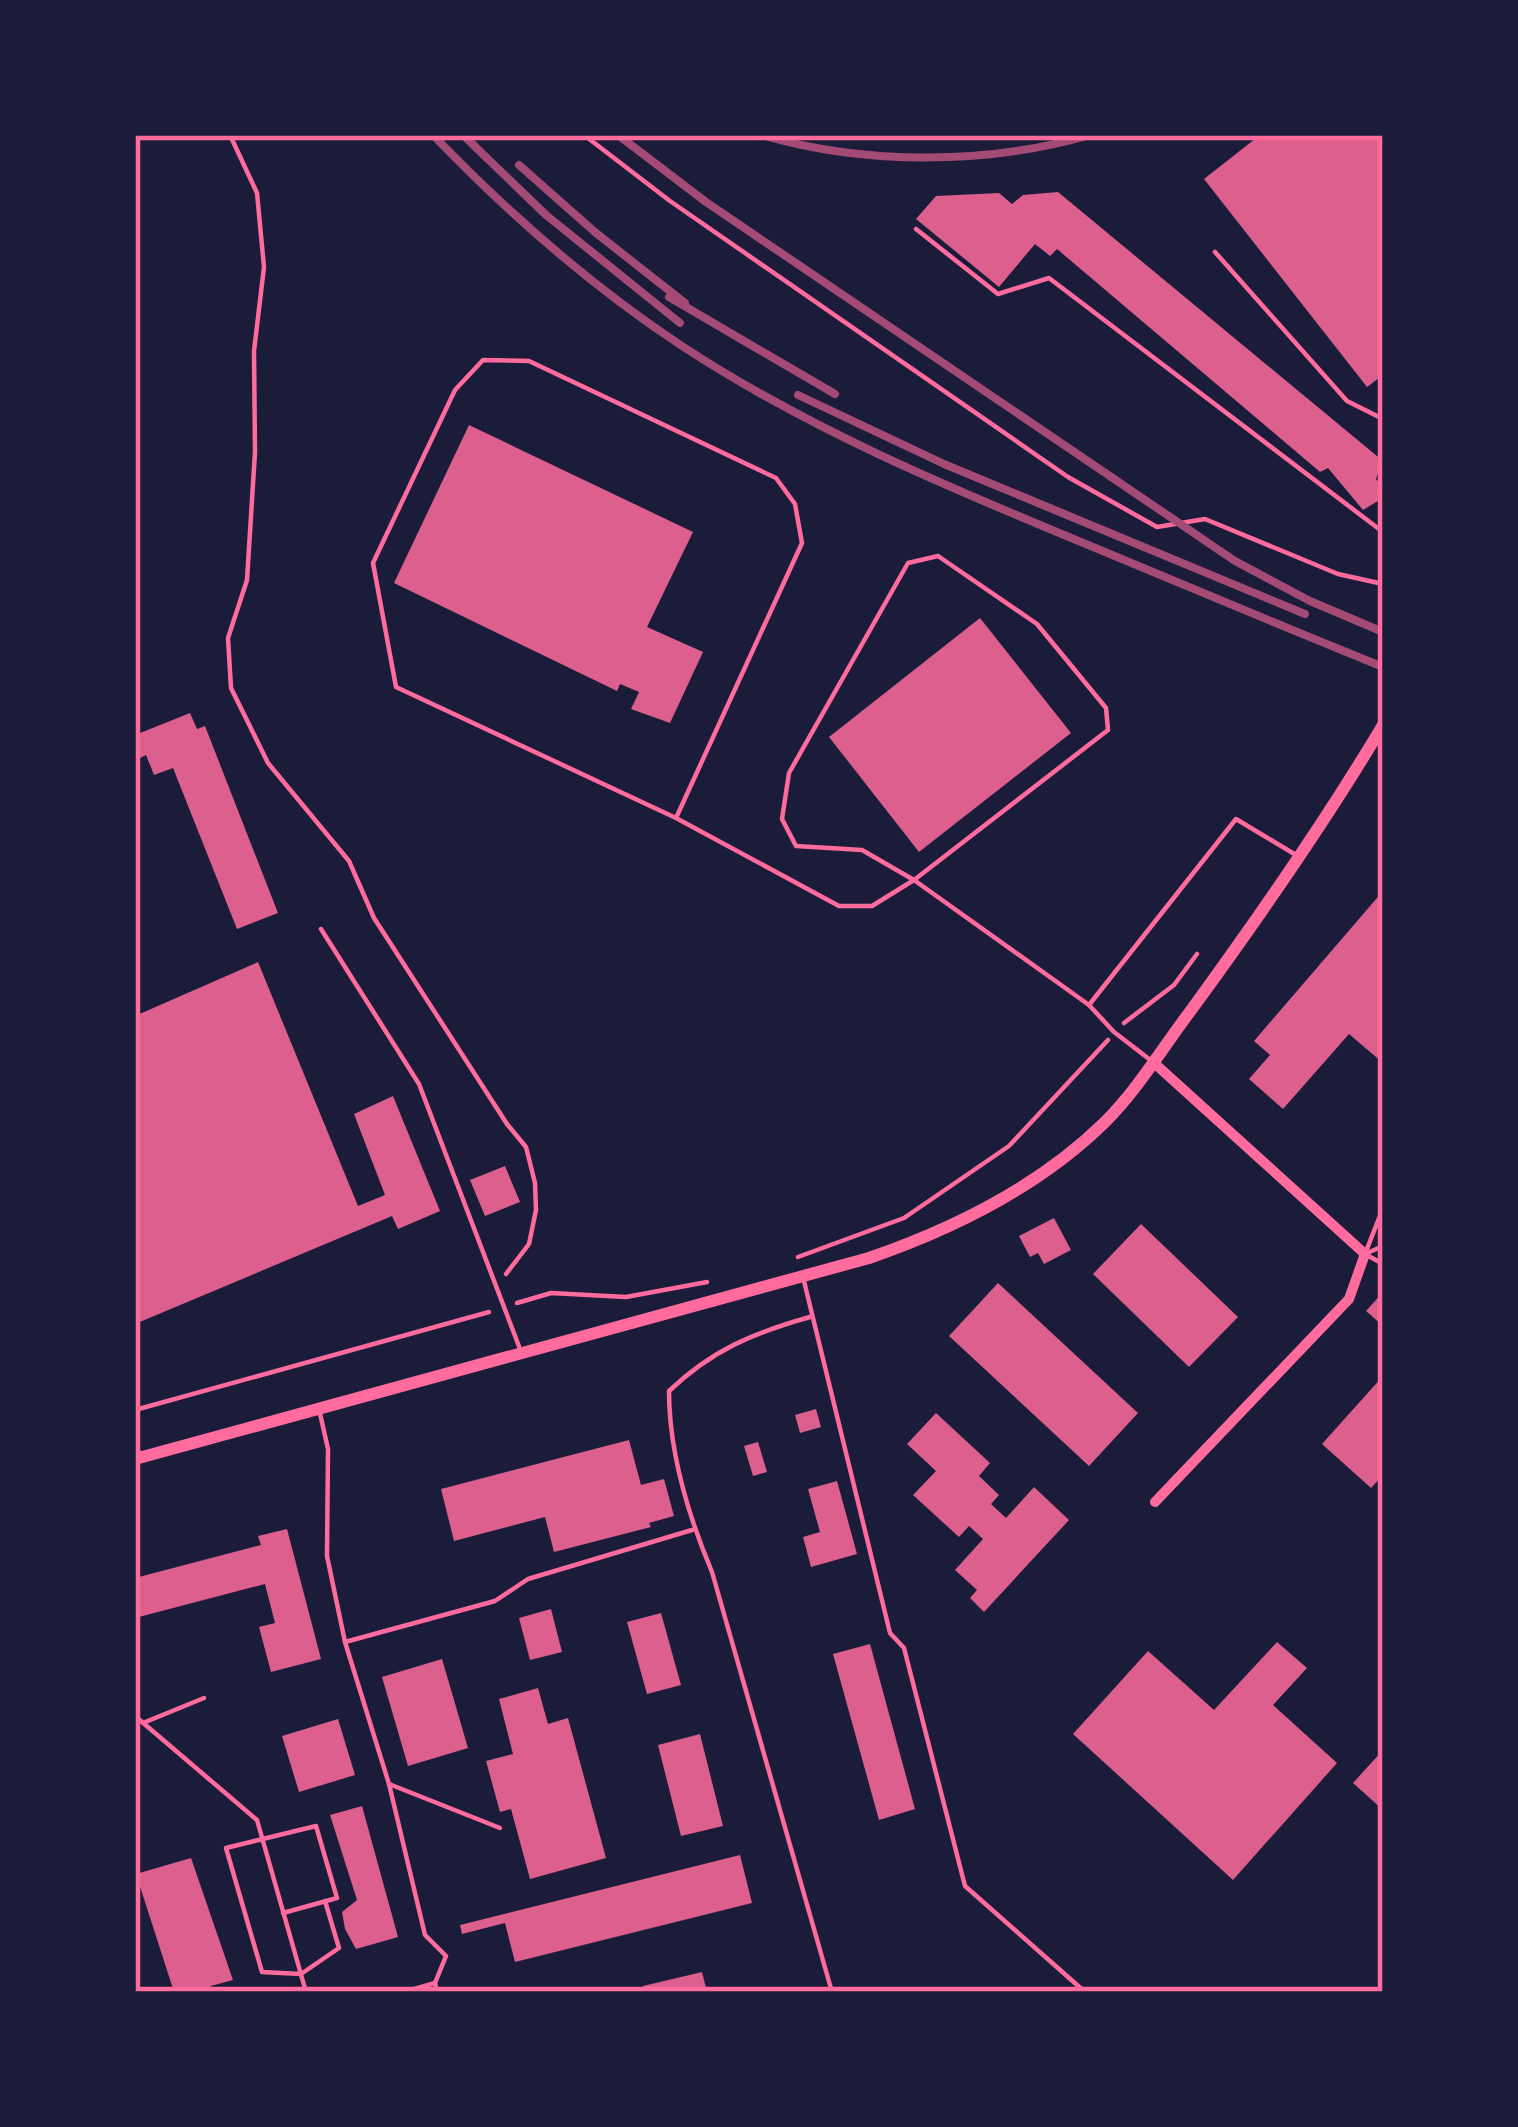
<svg xmlns="http://www.w3.org/2000/svg" width="1518" height="2127" font-family="'Fira Sans Condensed',sans-serif">
<style>
.building{fill:#dd5f8e}
.lines{fill:none;stroke-linecap:round;stroke-linejoin:round}
.path{stroke:#ff6b9d;stroke-width:4.5}
.service{stroke:#ff6b9d;stroke-width:4.5}
.minor{stroke:#ff6b9d;stroke-width:10}
.tertiary{stroke:#ff6b9d;stroke-width:12}
.rail{stroke:#a44b75;stroke-width:8}
.neatline{fill:none;stroke:#ff6b9d;stroke-width:4.5}
</style>
<rect width="100%" height="100%" fill="#1b1b3a"/>
<g class="building">
<polygon points="1260,135 1383,135 1383,375 1367,387 1204,179"/>
<polygon points="1058,192 1383,461 1376,479 1383,488 1383,498 1363,510 1328,468 1320,472 1057,249 1050,256 1035,244 999,287 916,219 936,196 999,193 1012,204 1023,195"/>
<polygon points="469,425 693,532 647,627 703,652 670,723 631,709 639,692 620,684 617,691 394,583"/>
<polygon points="980,618 1071,733 919,852 829,737"/>
<polygon points="190,713 197,729 205,726 278,913 237,929 173,768 154,775 146,755 140,758 135,746 135,735"/>
<polygon points="1383,891 1383,1063 1349,1034 1283,1109 1249,1079 1270,1055 1254,1041"/>
<polygon points="258,962 358,1206 385,1195 354,1114 393,1096 440,1211 398,1229 392,1216 135,1324 135,1016"/>
<polygon points="505,1166 520,1202 485,1216 470,1180"/>
<polygon points="1054,1218 1071,1250 1044,1264 1038,1253 1030,1257 1019,1236"/>
<polygon points="1141,1224 1238,1317 1189,1367 1093,1274"/>
<polygon points="998,1283 1138,1413 1089,1466 949,1336"/>
<polygon points="1383,1292 1383,1326 1366,1311"/>
<polygon points="1383,1376 1383,1475 1371,1488 1322,1444"/>
<polygon points="816,1409 821,1427 800,1433 795,1415"/>
<polygon points="936,1413 990,1463 979,1476 999,1495 991,1504 1006,1518 1034,1487 1069,1520 984,1612 970,1598 977,1590 955,1570 983,1539 969,1526 959,1537 913,1495 936,1471 907,1444"/>
<polygon points="629,1440 641,1485 664,1479 674,1516 649,1523 651,1527 554,1552 545,1517 454,1541 441,1489"/>
<polygon points="758,1442 767,1472 753,1476 744,1446"/>
<polygon points="837,1481 857,1554 811,1567 803,1537 820,1532 808,1489"/>
<polygon points="287,1529 321,1659 271,1672 259,1627 275,1623 265,1584 135,1618 135,1578 261,1545 258,1536"/>
<polygon points="551,1609 562,1652 530,1660 519,1618"/>
<polygon points="661,1613 681,1685 647,1694 627,1622"/>
<polygon points="1277,1642 1307,1668 1273,1705 1337,1763 1233,1880 1073,1734 1148,1651 1214,1710"/>
<polygon points="870,1644 915,1809 879,1820 833,1654"/>
<polygon points="442,1659 468,1748 408,1766 382,1677"/>
<polygon points="538,1688 548,1724 568,1718 606,1858 530,1879 511,1809 500,1812 486,1761 513,1754 499,1699"/>
<polygon points="338,1719 355,1775 299,1792 282,1736"/>
<polygon points="700,1734 723,1826 681,1836 658,1745"/>
<polygon points="1383,1750 1383,1810 1353,1783"/>
<polygon points="362,1806 398,1937 356,1949 345,1929 342,1912 357,1900 330,1815"/>
<polygon points="740,1855 752,1903 515,1962 505,1923 462,1934 460,1925"/>
<polygon points="191,1858 233,1980 211,1986 208,1992 174,1992 136,1874"/>
<polygon points="702,1972 707,1992 644,1992 643,1986"/>
</g>
<g class="lines">
<g class="path">
<polyline points="230,135 257,193 264,267 254,351 255,452 247,580 228,638 231,688 268,763 349,861 374,918 507,1124 526,1147 535,1183 536,1210 529,1244 506,1274"/>
<polyline points="1124,1023 1174,985 1197,954"/>
<polyline points="798,1257 904,1218 1009,1146 1108,1040"/>
<polyline points="517,1303 551,1293 626,1297 707,1282"/>
<polyline points="135,1410 489,1312"/>
</g>
<g class="service">
<polyline points="584,135 670,201 1068,477 1157,527 1205,519 1338,574 1383,584"/>
<polyline points="916,229 998,294 1049,278 1379,529 1383,527"/>
<polyline points="1215,252 1347,401 1383,419"/>
<polygon points="938,556 1037,624 1106,708 1108,730 914,880 862,850 796,846 782,819 789,773 908,563"/>
<polyline points="676,818 396,687 373,563 455,390 483,360 529,361 776,478 795,504 802,543 676,818 839,906 872,906 914,880 1089,1005 1114,1032 1153,1062"/>
<polyline points="321,929 419,1084 520,1349"/>
<polyline points="1089,1005 1236,819 1296,855"/>
<polyline points="1383,1208 1365,1254 1383,1246"/>
<polyline points="1365,1254 1383,1264"/>
<polyline points="803,1277 890,1633 904,1648 965,1886 1085,1992"/>
<path d="M810,1317C753,1333 712,1350 669,1391C669,1452 688,1515 712,1572L832,1992"/>
<polyline points="319,1409 328,1449 327,1556 345,1642 389,1784 425,1935 446,1956 435,1983"/>
<polyline points="135,1440 140,1457"/>
<polyline points="345,1642 495,1601 528,1579 692,1530"/>
<polyline points="135,1716 257,1820 306,1992"/>
<polyline points="143,1723 204,1698"/>
<polyline points="389,1784 500,1828"/>
<polyline points="283,1913 337,1898 316,1826 226,1848 262,1972 301,1974 339,1948 325,1901"/>
<polyline points="404,1992 435,1983 437,1992"/>
</g>
<polyline class="minor" points="1153,1062 1365,1254 1349,1299 1155,1502"/>
<path class="tertiary" d="M135,1459L869,1258C953,1229 1041,1185 1105,1122C1137,1090 1162,1049 1189,1013C1257,920 1324,824 1383,725"/>
<g class="rail">
<path d="M433,135C509,214 591,286 682,346C807,428 943,485 1081,542C1181,584 1282,626 1383,667"/>
<polyline points="463,135 546,215 680,323"/>
<polyline points="618,135 706,202 1235,561 1310,601 1383,632"/>
<path d="M762,135C865,165 987,165 1090,135"/>
<polyline points="519,165 596,233 685,303"/>
<polyline points="669,297 835,394"/>
<polyline points="798,395 944,464 1305,614"/>
</g>
</g>
<rect width="1518" height="2127" fill="none" stroke="#1b1b3a" stroke-width="276"/>
<rect x="138" y="138" width="1242" height="1851" class="neatline"/>
</svg>
